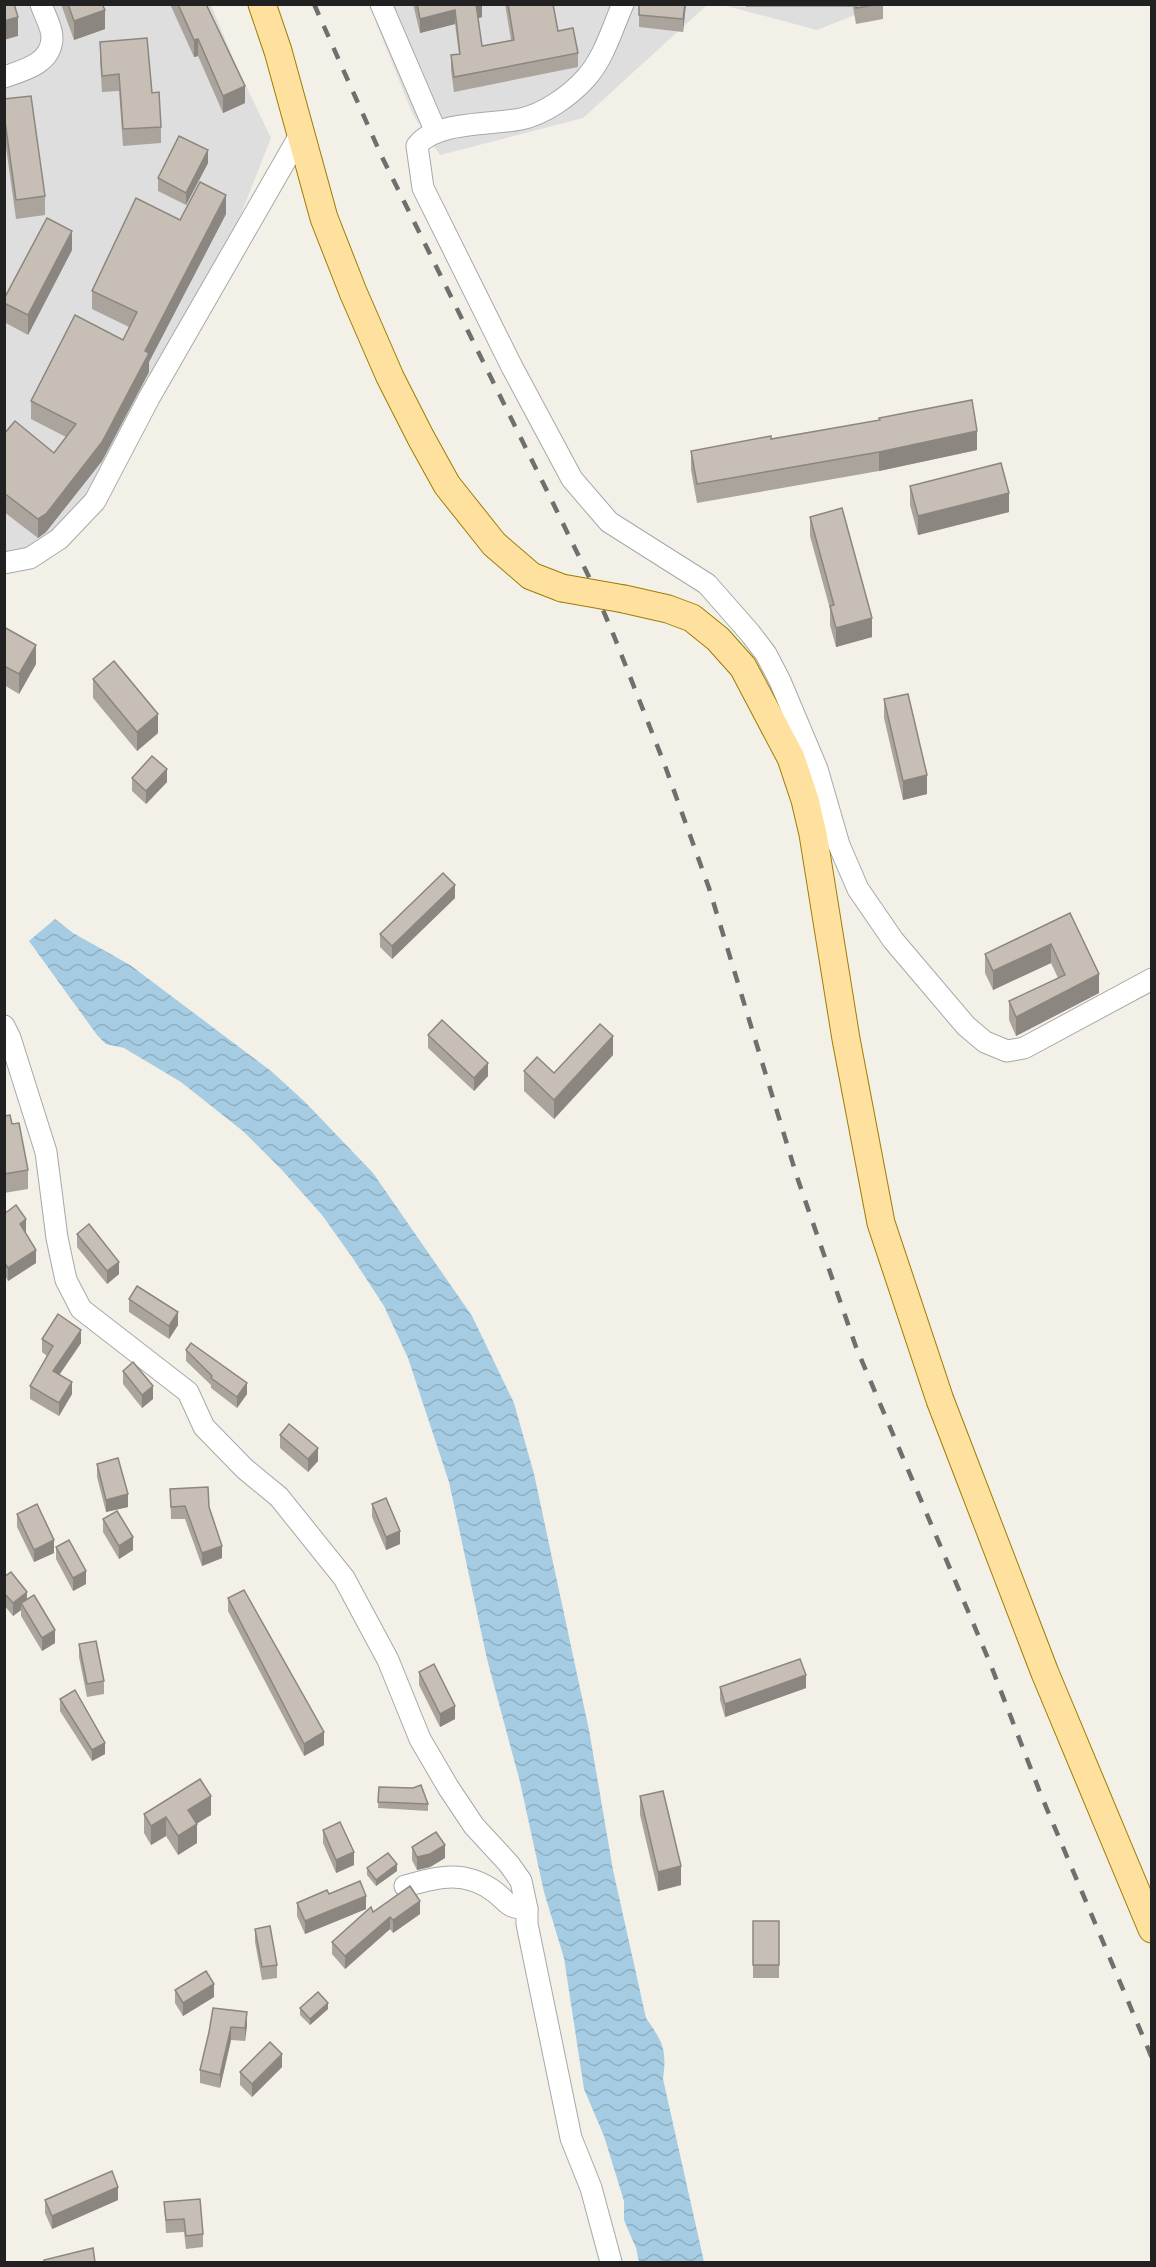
<svg xmlns="http://www.w3.org/2000/svg" width="1156" height="2267" font-family="'Exo 2',sans-serif">
<style>
.residential{fill:#dfdede}
.water{fill:url(#water-waves)}
.lines{fill:none;stroke-linecap:round;stroke-linejoin:round}
.minor-casing{stroke:#a8a8a8;stroke-width:23}
.major-casing{stroke:#9e7d00;stroke-width:29}
.minor{stroke:#fff;stroke-width:21}
.major{stroke:#ffe19f;stroke-width:27}
.rail{stroke:#6f6f6f;stroke-width:4.5;stroke-dasharray:12 12;stroke-linecap:butt}
.major-bridge-casing{stroke:#9e7d00;stroke-width:29;stroke-linecap:butt}
.major-bridge{stroke:#ffe19f;stroke-width:27}
.wall{fill:#aba49d}
.shaded-wall{fill:#8b867f}
.building{fill:#c7bfb6;stroke:#8b867f;stroke-width:1.5}
</style>
<defs>
<pattern id="water-waves" width="16" height="10" patternUnits="userSpaceOnUse" patternTransform="scale(1.5)"><rect width="16" height="10" fill="#a5cce2"/><path d="M0 5q4-4 8 0t8 0" fill="none" stroke="#8eafc2"/></pattern>
</defs>
<rect width="100%" height="100%" fill="#f2f0e7"/>
<g class="residential">
<polygon points="5,5 211,5 236,65 271,138 235,229 116,461 51,546 5,561"/>
<polygon points="369,5 707,5 583,118 440,155 413,115"/>
<polygon points="723,5 880,5 817,30"/>
</g>
<path class="water" d="M55,919L73,933L130,965L271,1071L305,1102L373,1173L472,1316L514,1403L534,1474L589,1730L613,1870L646,2018C663,2042 667,2050 663,2079L704,2262H639L636,2248L624,2220V2201L604,2136L584,2089L564,1958L544,1892L520,1782L487,1659L449,1482L408,1358L384,1306L352,1257L322,1215L282,1170L244,1132L181,1082L124,1048L106,1044L97,1035L29,941Z"/>
<g class="lines">
<defs>
<g id="minor">
<polyline points="381,4 436,132"/>
<path d="M623,4C612,29 604,58 586,78C570,96 544,114 521,119C493,125 434,121 417,146L423,188L512,367L572,479L609,522L707,584L750,633L766,654L780,681L817,769L839,845L858,889L893,940L966,1026L985,1042L1007,1051L1024,1048L1152,979"/>
<path d="M4,77C25,70 52,63 52,37C52,27 44,14 41,4"/>
<polyline points="4,563 30,558 59,539 95,501 149,398 300,135"/>
<path d="M4,1026L10,1038L46,1152L57,1238L66,1280L81,1309L188,1392L204,1427L245,1469L279,1497L344,1578L388,1660L420,1739L448,1787L474,1826L509,1864L521,1881L527,1909C506,1907 510,1904 495,1892C464,1869 438,1877 405,1886"/>
<polyline points="527,1909 527,1924 571,2138 591,2188 611,2262"/>
</g>
<g id="major">
<polyline points="262,4 278,51 324,218 353,292 390,377 421,438 447,485 494,544 531,576 562,588"/>
<polyline points="624,599 668,609 692,618 718,639 743,667 791,758 805,800 813,834 846,1039 881,1223 940,1400 1045,1673 1152,1929"/>
</g>
</defs>
<use href="#minor" class="minor-casing"/>
<use href="#major" class="major-casing"/>
<use href="#minor" class="minor"/>
<use href="#major" class="major"/>
<polyline class="rail" points="314,4 382,157 551,499 589,577 614,636 664,763 709,888 797,1177 856,1347 990,1663 1041,1795 1152,2058"/>
<defs>
<polyline id="major-bridge" points="562,588 624,599"/>
</defs>
<use href="#major-bridge" class="major-bridge-casing"/>
<use href="#major-bridge" class="major-bridge"/>
</g>
<g class="wall">
<polygon points="61,4 102,4 105,29 74,40"/>
<polygon points="170,4 206,4 245,103 223,113 198,56 194,57"/>
<polygon points="413,4 482,4 482,17 478,18 482,46 511,40 505,4 553,4 558,31 578,53 578,67 454,92 451,70 451,55 459,54 455,24 420,33"/>
<polygon points="639,4 686,4 683,32 639,27"/>
<polygon points="746,4 883,4 883,19 856,24 853,7 746,7"/>
<polygon points="100,42 161,127 161,143 123,146 119,91 102,92 100,59"/>
<polygon points="4,99 45,196 45,215 16,219 4,133"/>
<polygon points="208,163 186,205 158,191 158,178"/>
<polygon points="226,214 149,362 149,372 102,461 46,532 38,538 4,512 4,434 54,453 66,437 31,419 31,401 123,340 129,327 92,309 92,291 180,220"/>
<polygon points="72,250 28,335 4,322 4,299"/>
<polygon points="771,439 977,450 879,471 697,503 691,470 691,451"/>
<polygon points="910,486 1009,512 918,535 910,505"/>
<polygon points="810,517 872,637 836,647 830,625 830,609 810,536"/>
<polygon points="4,627 36,664 19,694 4,685"/>
<polygon points="93,679 158,733 137,751 93,698"/>
<polygon points="884,699 927,794 903,800 884,718"/>
<polygon points="132,778 167,782 146,804 132,791"/>
<polygon points="455,898 392,959 380,947 380,934"/>
<polygon points="1070,913 1099,993 1016,1036 1009,1020 1009,1001 1058,978 1051,963 993,990 985,973 985,954"/>
<polygon points="428,1035 488,1076 474,1091 428,1048"/>
<polygon points="613,1055 554,1119 524,1091 524,1071 554,1073"/>
<polygon points="4,1116 12,1124 28,1170 28,1189 4,1193"/>
<polygon points="4,1214 26,1232 25,1233 36,1263 8,1281 4,1274"/>
<polygon points="77,1234 119,1274 107,1284 77,1247"/>
<polygon points="129,1299 178,1325 169,1339 129,1312"/>
<polygon points="42,1339 81,1343 59,1375 72,1394 59,1416 30,1399 30,1386 47,1356 42,1352"/>
<polygon points="186,1350 247,1394 237,1408 211,1388 211,1385 186,1361"/>
<polygon points="123,1371 153,1399 142,1408 123,1384"/>
<polygon points="280,1435 318,1461 308,1472 280,1448"/>
<polygon points="97,1464 128,1507 106,1512 97,1477"/>
<polygon points="170,1489 209,1507 222,1558 202,1566 185,1519 171,1519"/>
<polygon points="372,1504 400,1544 386,1550 372,1517"/>
<polygon points="17,1514 54,1553 34,1562 17,1527"/>
<polygon points="103,1519 133,1550 119,1559 103,1532"/>
<polygon points="56,1547 86,1584 73,1591 56,1559"/>
<polygon points="4,1577 27,1599 55,1643 42,1651 21,1616 21,1610 13,1616 4,1605"/>
<polygon points="228,1598 324,1745 304,1756 228,1611"/>
<polygon points="79,1644 104,1681 104,1694 87,1697 79,1657"/>
<polygon points="419,1672 455,1719 440,1727 419,1685"/>
<polygon points="720,1687 806,1688 725,1717 720,1700"/>
<polygon points="60,1699 105,1754 92,1761 60,1711"/>
<polygon points="379,1787 428,1804 428,1811 378,1808"/>
<polygon points="640,1796 681,1885 658,1891 640,1815"/>
<polygon points="144,1814 211,1815 197,1823 197,1843 178,1855 166,1836 151,1845 144,1833"/>
<polygon points="323,1830 354,1865 336,1873 323,1843"/>
<polygon points="412,1847 445,1858 430,1867 417,1870 412,1860"/>
<polygon points="367,1868 397,1871 376,1886 367,1875"/>
<polygon points="329,1894 366,1909 305,1934 297,1916 297,1903"/>
<polygon points="373,1912 420,1914 393,1933 390,1929 345,1969 332,1954 332,1942"/>
<rect x="753" y="1921" width="26" height="57"/>
<polygon points="255,1929 277,1965 277,1978 262,1980 255,1942"/>
<polygon points="175,1990 214,1997 183,2016 175,2003"/>
<polygon points="213,2008 247,2025 245,2041 231,2040 220,2088 200,2083 200,2070 209,2032"/>
<polygon points="300,2008 328,2009 310,2025 300,2015"/>
<polygon points="282,2067 252,2097 240,2085 240,2072"/>
<polygon points="45,2200 118,2200 52,2229 45,2213"/>
<polygon points="164,2202 203,2234 203,2247 186,2249 184,2232 166,2233"/>
</g>
<g class="shaded-wall">
<polygon points="476,4 482,4 482,17 476,19"/>
<polygon points="685,4 686,4 683,32 683,19"/>
<polygon points="105,10 105,29 74,40 74,21"/>
<polygon points="455,10 455,24 420,33 420,19"/>
<polygon points="18,17 18,36 4,40 4,21"/>
<polygon points="198,39 198,56 194,57 194,40"/>
<polygon points="245,86 245,103 223,113 223,96"/>
<polygon points="208,150 208,163 186,205 186,193"/>
<polygon points="226,195 226,214 149,362 149,372 102,461 46,532 38,538 38,519 145,351"/>
<polygon points="72,231 72,250 28,335 28,315"/>
<polygon points="977,431 977,450 879,471 879,452"/>
<polygon points="1009,493 1009,512 918,535 918,516"/>
<polygon points="872,618 872,637 836,647 836,628"/>
<polygon points="36,645 36,664 19,694 19,674"/>
<polygon points="158,714 158,733 137,751 137,732"/>
<polygon points="167,769 167,782 146,804 146,791"/>
<polygon points="927,775 927,794 903,800 903,781"/>
<polygon points="455,885 455,898 392,959 392,946"/>
<polygon points="1051,944 1051,963 993,990 993,971"/>
<polygon points="1099,974 1099,993 1016,1036 1016,1017"/>
<polygon points="613,1036 613,1055 554,1119 554,1100"/>
<polygon points="488,1063 488,1076 474,1091 474,1078"/>
<polygon points="26,1219 26,1232 20,1237 20,1224"/>
<polygon points="36,1250 36,1263 8,1281 8,1268"/>
<polygon points="119,1262 119,1274 107,1284 107,1271"/>
<polygon points="178,1312 178,1325 169,1339 169,1326"/>
<polygon points="81,1330 81,1343 53,1384 53,1371"/>
<polygon points="72,1382 72,1394 59,1416 59,1403"/>
<polygon points="247,1383 247,1394 237,1408 237,1397"/>
<polygon points="153,1386 153,1399 142,1408 142,1395"/>
<polygon points="318,1448 318,1461 308,1472 308,1459"/>
<polygon points="128,1494 128,1507 106,1512 106,1500"/>
<polygon points="400,1531 400,1544 386,1550 386,1537"/>
<polygon points="133,1537 133,1550 119,1559 119,1546"/>
<polygon points="54,1540 54,1553 34,1562 34,1550"/>
<polygon points="222,1546 222,1558 202,1566 202,1553"/>
<polygon points="86,1571 86,1584 73,1591 73,1578"/>
<polygon points="27,1592 27,1605 21,1603 21,1610 13,1616 13,1603"/>
<polygon points="55,1630 55,1643 42,1651 42,1638"/>
<polygon points="806,1675 806,1688 725,1717 725,1704"/>
<polygon points="455,1706 455,1719 440,1727 440,1714"/>
<polygon points="324,1732 324,1745 304,1756 304,1744"/>
<polygon points="105,1743 105,1754 92,1761 92,1750"/>
<polygon points="211,1796 211,1815 188,1829 188,1810"/>
<polygon points="166,1817 166,1836 151,1845 151,1826"/>
<polygon points="197,1824 197,1843 178,1855 178,1836"/>
<polygon points="445,1845 445,1858 430,1867 417,1870 417,1857"/>
<polygon points="354,1852 354,1865 336,1873 336,1860"/>
<polygon points="397,1864 397,1871 376,1886 376,1880"/>
<polygon points="681,1866 681,1885 658,1891 658,1872"/>
<polygon points="366,1896 366,1909 305,1934 305,1921"/>
<polygon points="420,1901 420,1914 393,1933 393,1920"/>
<polygon points="390,1917 390,1929 345,1969 345,1956"/>
<polygon points="214,1984 214,1997 183,2016 183,2003"/>
<polygon points="328,2003 328,2009 310,2025 310,2019"/>
<polygon points="247,2012 247,2025 245,2041 245,2028"/>
<polygon points="231,2027 231,2040 220,2088 220,2075"/>
<polygon points="282,2054 282,2067 252,2097 252,2084"/>
<polygon points="118,2187 118,2200 52,2229 52,2216"/>
</g>
<g class="building">
<polygon points="4,4 14,4 18,17 4,21"/>
<polygon points="68,4 102,4 105,10 74,21"/>
<polygon points="178,4 206,4 245,86 223,96 198,39 194,40"/>
<polygon points="417,4 476,4 482,46 514,40 508,4 553,4 558,31 573,28 578,53 454,77 451,55 460,54 455,10 420,19"/>
<polygon points="639,4 685,4 683,19 639,15"/>
<polygon points="856,4 879,4 856,8"/>
<polygon points="147,38 152,93 159,92 161,127 123,129 119,74 102,76 100,42"/>
<polygon points="31,96 45,196 16,200 4,114 4,99"/>
<polygon points="179,136 208,150 186,193 158,178"/>
<polygon points="200,182 226,195 145,351 149,353 102,442 46,514 38,519 4,493 4,434 15,421 54,453 76,424 31,401 75,315 123,340 137,312 92,291 136,198 180,220"/>
<polygon points="47,218 72,231 28,315 4,303 4,299"/>
<polygon points="972,400 977,431 879,452 697,484 691,451 771,436 771,439 880,420 879,418"/>
<polygon points="1001,463 1009,493 918,516 910,486"/>
<polygon points="842,508 872,618 836,628 830,606 834,605 810,517"/>
<polygon points="4,627 36,645 19,674 4,666"/>
<polygon points="114,661 158,714 137,732 93,679"/>
<polygon points="908,694 927,775 903,781 884,699"/>
<polygon points="152,756 167,769 146,791 132,778"/>
<polygon points="443,873 455,885 392,946 380,934"/>
<polygon points="1070,913 1099,974 1016,1017 1009,1001 1065,975 1051,944 993,971 985,954"/>
<polygon points="442,1020 488,1063 474,1078 428,1035"/>
<polygon points="600,1024 613,1036 554,1100 524,1071 537,1057 554,1073"/>
<polygon points="10,1115 12,1124 19,1123 28,1170 4,1174 4,1116"/>
<polygon points="16,1205 26,1219 20,1224 36,1250 8,1268 4,1262 4,1214"/>
<polygon points="89,1224 119,1262 107,1271 77,1234"/>
<polygon points="137,1286 178,1312 169,1326 129,1299"/>
<polygon points="58,1314 81,1330 53,1371 72,1382 59,1403 30,1386 53,1346 42,1339"/>
<polygon points="191,1343 247,1383 237,1397 211,1378 212,1376 186,1350"/>
<polygon points="133,1362 153,1386 142,1395 123,1371"/>
<polygon points="289,1424 318,1448 308,1459 280,1435"/>
<polygon points="118,1458 128,1494 106,1500 97,1464"/>
<polygon points="208,1487 209,1507 222,1546 202,1553 185,1506 171,1507 170,1489"/>
<polygon points="386,1498 400,1531 386,1537 372,1504"/>
<polygon points="37,1504 54,1540 34,1550 17,1514"/>
<polygon points="117,1511 133,1537 119,1546 103,1519"/>
<polygon points="69,1540 86,1571 73,1578 56,1547"/>
<polygon points="11,1572 27,1592 13,1603 4,1593 4,1577"/>
<polygon points="244,1590 324,1732 304,1744 228,1598"/>
<polygon points="34,1595 55,1630 42,1638 21,1603"/>
<polygon points="96,1641 104,1681 87,1684 79,1644"/>
<polygon points="800,1659 806,1675 725,1704 720,1687"/>
<polygon points="434,1664 455,1706 440,1714 419,1672"/>
<polygon points="75,1690 105,1743 92,1750 60,1699"/>
<polygon points="200,1779 211,1796 188,1810 197,1824 178,1836 166,1817 151,1826 144,1814"/>
<polygon points="421,1785 428,1804 378,1802 379,1787 413,1788"/>
<polygon points="663,1791 681,1866 658,1872 640,1796"/>
<polygon points="340,1822 354,1852 336,1860 323,1830"/>
<polygon points="436,1832 445,1845 430,1854 417,1857 412,1847"/>
<polygon points="388,1853 397,1864 376,1880 367,1868"/>
<polygon points="360,1881 366,1896 305,1921 297,1903 327,1890 329,1894"/>
<polygon points="410,1886 420,1901 393,1920 390,1917 345,1956 332,1942 371,1907 373,1912"/>
<rect x="753" y="1921" width="26" height="44"/>
<polygon points="270,1926 277,1965 262,1967 255,1929"/>
<polygon points="206,1971 214,1984 183,2003 175,1990"/>
<polygon points="318,1992 328,2003 310,2019 300,2008"/>
<polygon points="213,2008 247,2012 245,2028 231,2027 220,2075 200,2070 209,2032"/>
<polygon points="270,2042 282,2054 252,2084 240,2072"/>
<polygon points="112,2171 118,2187 52,2216 45,2200"/>
<polygon points="200,2199 203,2234 186,2236 184,2219 166,2220 164,2202"/>
<polygon points="93,2248 95,2262 44,2262 44,2260"/>
</g>
<rect width="1156" height="2267" fill="none" stroke="#212121" stroke-width="12"/>
</svg>
